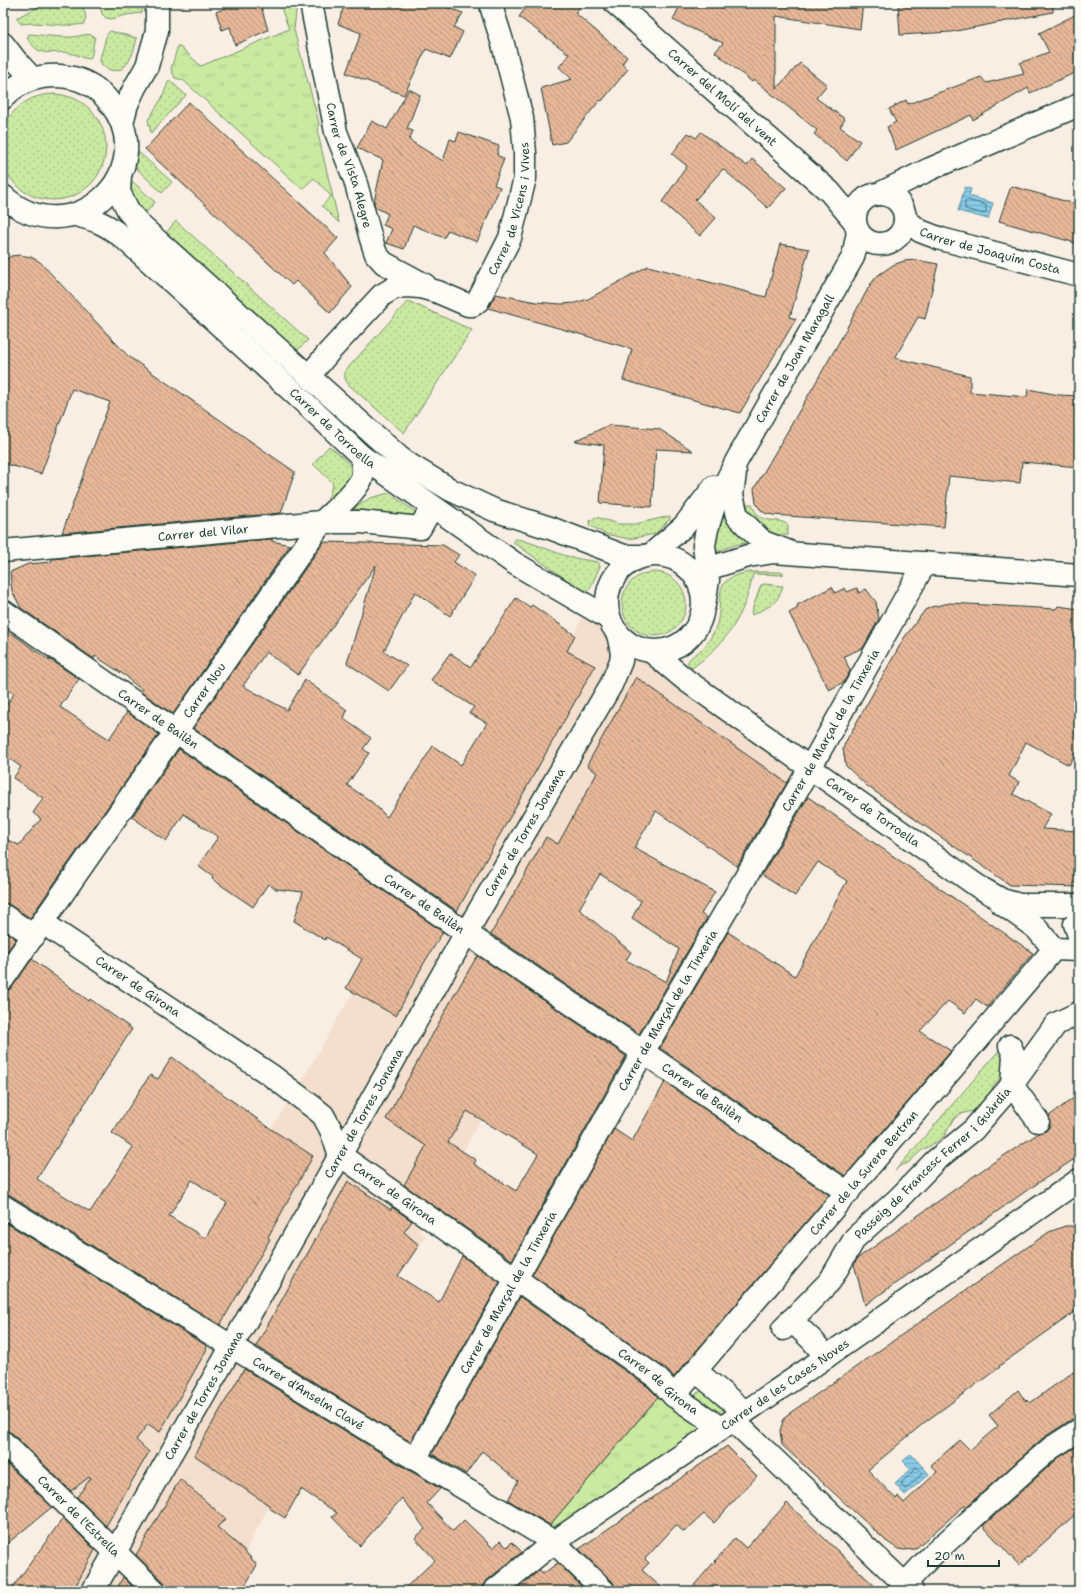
<svg xmlns="http://www.w3.org/2000/svg" width="1082" height="1594" font-family="'Shantell Sans',sans-serif">
<style>
.built{fill:#f4decd}
.grass{fill:url(#grass-dots);stroke:#74936a}
.park{fill:url(#park-tufts);stroke:#74936a}
.water{fill:url(#water-rules);stroke:#5e92a1}
.lines{fill:none;stroke-linecap:round;stroke-linejoin:round}
.shore{stroke:#49767c;stroke-width:1}
.building{fill:url(#building-back-hatch);stroke:#1f3d34;fill-rule:evenodd}
.minor-casing{stroke:#1f3d34;stroke-width:25}
.minor{stroke:#fdfcf7;stroke-width:22}
.labels{text-anchor:middle;stroke-width:3;stroke-linejoin:round;paint-order:stroke}
.street-label{font-size:12px;fill:#1f3d34;stroke:#fdfcf7}
</style>
<defs>
<pattern id="grass-dots" width="8" height="8" patternUnits="userSpaceOnUse"><rect width="8" height="8" fill="#cae9a1"/><path d="M2 2h.1M6 6h.1" fill="none" stroke="#adc98b" stroke-width="1.8" stroke-linecap="round"/></pattern>
<pattern id="park-tufts" width="24" height="20" patternUnits="userSpaceOnUse"><rect width="24" height="20" fill="#cae9a1"/><path d="M3 7l-1-3M5 7V3M7 7l1-3M15 17l-1-3M17 17v-4M19 17l1-3" fill="none" stroke="#adc98b"/></pattern>
<pattern id="water-rules" width="6" height="5" patternUnits="userSpaceOnUse"><rect width="6" height="5" fill="#88cbe9"/><path d="M0 2.5h6" fill="none" stroke="#6fa6be"/></pattern>
<pattern id="building-back-hatch" width="6" height="6" patternUnits="userSpaceOnUse"><rect width="6" height="6" fill="#e7b798"/><path d="M-1 5l2 2M0 0l6 6M5-1l2 2" fill="none" stroke="#bb967d"/></pattern>
</defs>
<rect width="100%" height="100%" fill="#f9eee4"/>
<filter id="ink" filterUnits="userSpaceOnUse"><feTurbulence type="fractalNoise" baseFrequency=".025" numOctaves="2"/><feDisplacementMap in="SourceGraphic" scale="8" xChannelSelector="R" yChannelSelector="G"/><feConvolveMatrix kernelMatrix="1 2 1 2 8 2 1 2 1" color-interpolation-filters="sRGB"/></filter>
<g filter="url(#ink)">
<polygon class="built" points="587,606 628,644 687,681 810,768 774,828 667,755 587,864 518,986 484,1114 418,1230 426,1236 408,1262 404,1260 349,1366 317,1418 277,1493 250,1541 246,1553 181,1591 28,1591 66,1523 25,1484 75,1417 157,1317 170,1294 228,1203 271,1129 299,1086 402,907 544,684 564,657"/>
<g class="grass">
<path d="M46,3H82L86,17L84,24C66,28 41,21 21,24L16,18Z"/>
<polygon points="99,3 142,3 142,13 126,15 112,19 106,18 102,14"/>
<path d="M110,31L137,38C135,47 132,59 125,66C119,74 102,71 100,60C100,56 103,49 104,45C105,39 106,35 110,31Z"/>
<path d="M29,34C42,35 55,37 67,37C76,38 84,33 92,35L95,38C92,45 94,52 90,59C83,59 77,54 69,53C60,51 46,55 38,50C33,47 30,42 27,38Z"/>
<polygon points="169,80 186,95 151,133 148,120 162,98"/>
<circle cx="53" cy="147" r="53"/>
<polygon points="136,150 172,182 162,193 136,168"/>
<path d="M132,181L155,202L144,215C133,206 129,195 132,181Z"/>
<polygon points="176,221 308,340 296,352 165,234"/>
<path d="M408,301L472,330L404,433L350,386C345,380 343,377 346,370Z"/>
<path d="M329,446C338,454 354,463 352,476L332,502L328,499L333,483L313,464Z"/>
<polygon points="389,493 424,518 353,509 370,498"/>
<path d="M747,504H752C760,528 775,515 788,525V535C782,535 775,535 769,533C757,530 749,515 747,504Z"/>
<path d="M726,509L749,543C736,543 725,548 714,554L716,526Z"/>
<polygon points="670,516 670,519 655,534 629,539 605,534 589,525 590,521 596,517 618,524 635,524"/>
<path d="M514,539C523,538 555,553 567,556C577,559 587,560 598,562L600,566L590,589L583,591L514,543Z"/>
<circle cx="654" cy="604" r="32"/>
<path d="M750,572H783V575L753,574C745,616 726,644 692,668L688,664V661C691,656 697,654 702,649C707,644 711,638 714,631C728,602 705,579 750,572Z"/>
<path d="M764,584L783,586C777,606 769,606 752,615L751,613L761,585Z"/>
<polygon points="1001,1048 1004,1051 1006,1072 993,1086 991,1092 977,1110 960,1114 954,1119 944,1136 938,1141 921,1151 908,1163 900,1166 895,1171"/>
<polygon points="703,1390 725,1407 725,1410 722,1416 694,1398 697,1393"/>
</g>
<g class="park">
<polygon points="279,3 297,3 294,30 319,123 318,134 339,223 322,206 331,196 314,178 302,189 183,80 175,78 171,69 178,45 201,66 289,29"/>
<polygon points="660,1394 711,1429 553,1530 547,1528"/>
</g>
<g class="water">
<polygon points="965,187 971,189 969,196 993,203 988,219 958,211"/>
<polygon points="911,1454 929,1474 905,1495 895,1484 911,1469 903,1461"/>
</g>
<g class="lines">
<g class="shore">
<polygon points="967,200 986,205 986,213 984,214 965,209 965,201"/>
<polygon points="916,1467 922,1472 922,1474 907,1488 905,1489 901,1483 913,1472"/>
</g>
</g>
<g class="building">
<polygon points="237,3 260,3 268,30 235,45 230,27 222,30 216,12"/>
<polygon points="345,3 436,3 463,13 454,27 463,32 450,59 426,49 404,95 346,73 361,33 338,24"/>
<polygon points="529,3 583,3 575,13 627,57 622,64 628,69 602,101 600,100 566,142 552,145 541,88 572,79 559,67 569,54 519,17"/>
<polygon points="681,3 863,3 860,29 776,16 776,89 800,63 827,85 816,98 845,119 840,127 860,141 847,161 814,134 817,130 754,80 752,82 715,52 723,43 673,20"/>
<polygon points="926,3 1053,3 1053,12 951,32 900,35 898,4"/>
<polygon points="1079,13 1079,71 1030,93 1028,88 973,120 971,115 896,150 887,127 896,122 889,109 906,100 908,104 981,77 986,83 1024,74 1020,63 1049,52 1039,33"/>
<polygon points="409,89 420,95 407,129 413,131 409,140 443,161 450,139 456,141 459,132 499,146 497,155 504,159 494,185 500,187 477,242 448,230 444,238 413,225 404,249 386,243 392,229 383,225 388,214 375,207 374,202 383,160 357,148 372,121 387,129"/>
<polygon points="189,102 338,238 325,253 352,287 330,313 296,281 292,285 145,149"/>
<polygon points="701,132 747,166 752,159 786,188 768,208 723,169 695,200 716,218 700,236 662,202 687,166 672,154 688,133 696,138"/>
<polygon points="1011,186 1079,205 1079,244 999,221"/>
<polygon points="780,244 809,249 790,317 796,319 740,413 623,380 632,349 488,308 496,294 536,302 561,304 575,303 588,299 648,266 766,297"/>
<polygon points="20,255 31,257 40,262 128,356 295,472 281,513 62,533 110,402 72,389 41,474 3,463 3,262 11,256"/>
<polygon points="916,260 938,264 925,319 918,317 895,358 970,376 970,392 1027,397 1028,389 1059,395 1079,396 1079,467 1022,462 1020,483 949,476 944,527 773,515 765,513 760,509 756,503 754,489 838,344 870,285 877,276 893,265 904,261"/>
<polygon points="609,425 659,429 693,451 656,449 652,507 600,503 604,445 575,441"/>
<polygon points="272,539 272,541 290,545 173,714 141,692 142,690 128,679 129,678 95,656 94,659 21,608 12,591 10,572 28,564 51,562 52,559"/>
<polygon points="324,542 443,545 459,555 454,562 475,576 450,616 415,592 384,651 407,666 389,691 347,663 376,565 298,675 266,652 243,686 287,710 305,680 347,710 344,719 371,738 363,749 369,753 347,785 372,802 387,817 433,746 461,765 487,723 469,713 474,707 431,680 450,653 471,667 516,598 530,607 532,605 575,635 567,651 595,666 457,911 193,728"/>
<polygon points="832,587 835,593 845,588 847,592 857,588 859,593 866,589 876,602 879,619 863,648 844,656 850,671 844,682 829,690 789,613 798,608 797,605"/>
<polygon points="950,603 1056,609 1058,606 1079,609 1079,745 1069,765 1026,742 1009,776 1019,782 1013,794 1051,814 1042,829 1079,831 1079,887 1010,885 867,786 846,766 843,749 845,743 904,638 925,610 931,607"/>
<polygon points="3,627 50,661 48,658 79,679 60,707 109,739 127,712 159,734 30,918 10,905 3,903 3,838 19,845 41,819 33,813 43,798 13,778 21,767 3,754 3,710 14,694 3,686"/>
<path d="M636,677L787,783L737,866L656,811L634,848L715,892L701,914L707,918L639,1034L491,934L546,837L558,844L597,773L587,765ZM600,874L641,901L632,918L679,949L666,982L626,960L631,952L579,909Z"/>
<polygon points="179,749 443,932 424,963 396,1016 346,988 362,959 326,937 325,940 294,921 303,892 276,889 268,884 253,907 212,879 213,877 198,866 218,837 184,814 166,841 132,817"/>
<polygon points="808,797 1033,953 987,1007 976,999 965,1013 948,1001 920,1031 951,1051 845,1176 660,1048 728,932 795,976 847,881 818,862 795,896 762,875"/>
<polygon points="3,930 16,939 3,957"/>
<path d="M478,956L626,1056L512,1260L404,1185L426,1146L386,1119L452,999L476,958H477ZM467,1111L538,1154L516,1191L474,1164L476,1160L448,1142Z"/>
<path d="M32,959L89,1001L90,999L132,1029L37,1179L90,1212L133,1147L112,1133L150,1075L158,1079L172,1057L271,1129L313,1156L268,1237L270,1239L220,1325L10,1195L3,1194V991L9,990L13,986ZM192,1180L227,1203L205,1238L169,1216Z"/>
<polygon points="665,1082 829,1195 674,1377 663,1367 532,1275 614,1129 632,1141"/>
<polygon points="1079,1094 1079,1156 1026,1191 865,1305 854,1264 858,1258 988,1166 1039,1133 1046,1131 1050,1126 1049,1116"/>
<polygon points="348,1181 391,1210 392,1207 412,1221 404,1232 419,1245 398,1276 439,1302 462,1256 500,1282 410,1442 256,1346"/>
<polygon points="3,1221 207,1346 206,1348 207,1349 160,1432 148,1424 136,1440 149,1452 106,1526 77,1497 91,1478 89,1477 71,1491 12,1433 3,1430"/>
<polygon points="1065,1226 1079,1226 1079,1309 999,1366 1000,1367 925,1422 868,1470 896,1499 898,1496 904,1503 937,1472 931,1465 960,1440 970,1450 998,1426 989,1415 1018,1390 1026,1402 1028,1400 1030,1403 1079,1368 1079,1418 1072,1419 1043,1438 966,1507 964,1506 915,1549 904,1550 898,1549 886,1541 782,1445 780,1431 783,1421 787,1415 1049,1232"/>
<polygon points="520,1297 648,1387 658,1397 550,1525 508,1500 518,1481 482,1451 466,1474 432,1454"/>
<polygon points="244,1369 440,1489 427,1503 453,1531 464,1520 493,1548 500,1541 507,1547 512,1542 522,1552 486,1581 482,1586 482,1591 402,1591 435,1560 415,1538 425,1529 402,1498 360,1546 332,1517 337,1513 301,1489 285,1518 269,1508 270,1506 194,1455"/>
<polygon points="1079,1445 1079,1511 1019,1565 983,1526 1058,1458"/>
<polygon points="727,1446 757,1476 714,1523 704,1514 684,1532 676,1525 645,1559 649,1563 642,1570 665,1591 638,1591 630,1584 622,1591 616,1591 613,1582 579,1549"/>
<polygon points="3,1460 52,1507 3,1547"/>
<polygon points="180,1479 226,1519 217,1527 243,1549 257,1565 242,1591 167,1591 164,1582 136,1555"/>
<polygon points="787,1503 880,1591 689,1591 735,1538 746,1548"/>
<polygon points="63,1518 95,1550 73,1591 10,1591"/>
<polygon points="556,1564 559,1564 586,1591 514,1591 540,1570 543,1574"/>
<polygon points="123,1577 137,1591 116,1591"/>
</g>
<g class="lines">
<defs>
<g id="minor">
<path id="s1" d="M311,3L336,132L355,180L371,239L376,254L384,263L425,285"/>
<path id="s2" d="M615,3L830,192L855,222"/>
<polyline points="3,44 17,62 33,79"/>
<path d="M3,98C19,80 44,73 67,77C84,79 100,89 110,103C164,171 71,258 3,196"/>
<polyline points="122,123 127,104 135,87 147,66 157,31 157,3"/>
<polyline points="120,175 119,192 129,212 142,227 400,458 413,467 451,490 494,510 550,528 624,556 644,556"/>
<polyline points="879,194 930,169 1079,105"/>
<circle cx="880" cy="219" r="25"/>
<path id="s3" d="M76,215C99,221 106,224 125,239L305,403L361,456L514,563L610,619"/>
<path id="s4" d="M905,219L920,231L941,239L1079,275"/>
<path id="s5" d="M309,376L329,352L382,295L394,288L406,286L420,287L438,292L468,305H473L478,301L510,238L525,178V153L522,118L503,44L492,9V3"/>
<polyline points="735,473 732,495 737,516 763,542 787,551"/>
<path id="s6" d="M3,551L322,522H361L420,528L432,507"/>
<polyline points="653,553 684,526 714,487"/>
<circle cx="655" cy="603" r="48"/>
<polyline points="693,570 707,569 748,556 774,552 1079,575"/>
<path id="s7" d="M704,605L708,580L704,545L707,529L714,506L737,460L853,257L858,232"/>
<path id="s8" d="M3,611L466,933L643,1052L848,1193"/>
<path id="s9" d="M652,652L687,681L979,887L1002,900L1020,905H1079"/>
<polyline points="1001,903 1036,928 1054,949 1079,950"/>
<polyline points="3,915 34,936"/>
<polyline points="1079,920 1075,924 1079,936"/>
<path id="s10" d="M43,923L272,1076L313,1107L323,1115L331,1130L340,1155L656,1377L674,1396L721,1428"/>
<path id="s11" d="M3,979L322,522C332,512 361,488 363,474C364,468 362,461 361,456"/>
<polyline points="1010,1046 1014,1055 1012,1085 1038,1121"/>
<path id="s12" d="M3,1206L415,1459L554,1542L604,1591"/>
<polyline points="791,1320 813,1341 826,1357"/>
<path id="s13" d="M783,1329L830,1281L855,1238L899,1198L935,1161L973,1130L1012,1085L1056,1024L1079,1013"/>
<polyline points="696,1371 745,1412"/>
<path id="s14" d="M674,1396L1054,949"/>
<polyline points="733,1420 912,1591"/>
<path id="s15" d="M3,1442L155,1591"/>
<path id="s16" d="M415,1459L643,1052L810,768L925,563"/>
<polyline points="905,1584 930,1557 1029,1467 1051,1448 1079,1430"/>
<path id="s17" d="M93,1591L466,933L611,685L621,661L622,653L618,634"/>
<path id="s18" d="M494,1591L554,1542L826,1357L1079,1180"/>
</g>
</defs>
<use href="#minor" class="minor-casing"/>
<use href="#minor" class="minor"/>
</g>
</g>
<g class="labels">
<g class="street-label">
<text dy="4" stroke="none"><textPath href="#s2" startOffset="143">Carrer del Molí del vent</textPath></text>
<text dy="4" stroke="none"><textPath href="#s1" startOffset="167">Carrer de Vista Alegre</textPath></text>
<text dy="4" stroke="none"><textPath href="#s5" startOffset="311">Carrer de Vicens i Vives</textPath></text>
<text dy="4" stroke="none"><textPath href="#s4" startOffset="92">Carrer de Joaquim Costa</textPath></text>
<text dy="4" stroke="none"><textPath href="#s7" startOffset="269">Carrer de Joan Maragall</textPath></text>
<text dy="4" stroke="none"><textPath href="#s3" startOffset="336">Carrer de Torroella</textPath></text>
<text dy="4" stroke="none"><textPath href="#s6" startOffset="201">Carrer del Vilar</textPath></text>
<text dy="4" stroke="none"><textPath href="#s11" startOffset="352">Carrer Nou</textPath></text>
<text dy="4" stroke="none"><textPath href="#s8" startOffset="189">Carrer de Bailèn</textPath></text>
<text dy="4" stroke="none"><textPath href="#s16" startOffset="839">Carrer de Marçal de la Tinxeria</textPath></text>
<text dy="4" stroke="none"><textPath href="#s9" startOffset="273">Carrer de Torroella</textPath></text>
<text dy="4" stroke="none"><textPath href="#s17" startOffset="873">Carrer de Torres Jonama</textPath></text>
<text dy="4" stroke="none"><textPath href="#s8" startOffset="513">Carrer de Bailèn</textPath></text>
<text dy="4" stroke="none"><textPath href="#s10" startOffset="114">Carrer de Girona</textPath></text>
<text dy="4" stroke="none"><textPath href="#s16" startOffset="515">Carrer de Marçal de la Tinxeria</textPath></text>
<text dy="4" stroke="none"><textPath href="#s8" startOffset="849">Carrer de Bailèn</textPath></text>
<text dy="4" stroke="none"><textPath href="#s17" startOffset="549">Carrer de Torres Jonama</textPath></text>
<text dy="4" stroke="none"><textPath href="#s13" startOffset="225">Passeig de Francesc Ferrer i Guàrdia</textPath></text>
<text dy="4" stroke="none"><textPath href="#s14" startOffset="293">Carrer de la Surera Bertran</textPath></text>
<text dy="4" stroke="none"><textPath href="#s10" startOffset="450">Carrer de Girona</textPath></text>
<text dy="4" stroke="none"><textPath href="#s16" startOffset="191">Carrer de Marçal de la Tinxeria</textPath></text>
<text dy="4" stroke="none"><textPath href="#s10" startOffset="774">Carrer de Girona</textPath></text>
<text dy="4" stroke="none"><textPath href="#s18" startOffset="357">Carrer de les Cases Noves</textPath></text>
<text dy="4" stroke="none"><textPath href="#s12" startOffset="358">Carrer d'Anselm Clavé</textPath></text>
<text dy="4" stroke="none"><textPath href="#s17" startOffset="225">Carrer de Torres Jonama</textPath></text>
<text dy="4" stroke="none"><textPath href="#s15" startOffset="106">Carrer de l'Estrella</textPath></text>
</g>
</g>
<rect width="1082" height="1594" fill="none" stroke="#fdfcf7" stroke-width="16"/>
<rect x="8" y="8" width="1066" height="1578" fill="none" stroke="#1f3d34" stroke-width="1.5" filter="url(#ink)"/>
<path d="M928 1560v6h71v-6" fill="none" stroke="#1f3d34" stroke-width="2"/>
<text x="934" y="1560" font-size="12" fill="#1f3d34" stroke="#fdfcf7" stroke-width="3" paint-order="stroke">20 m</text>
</svg>
